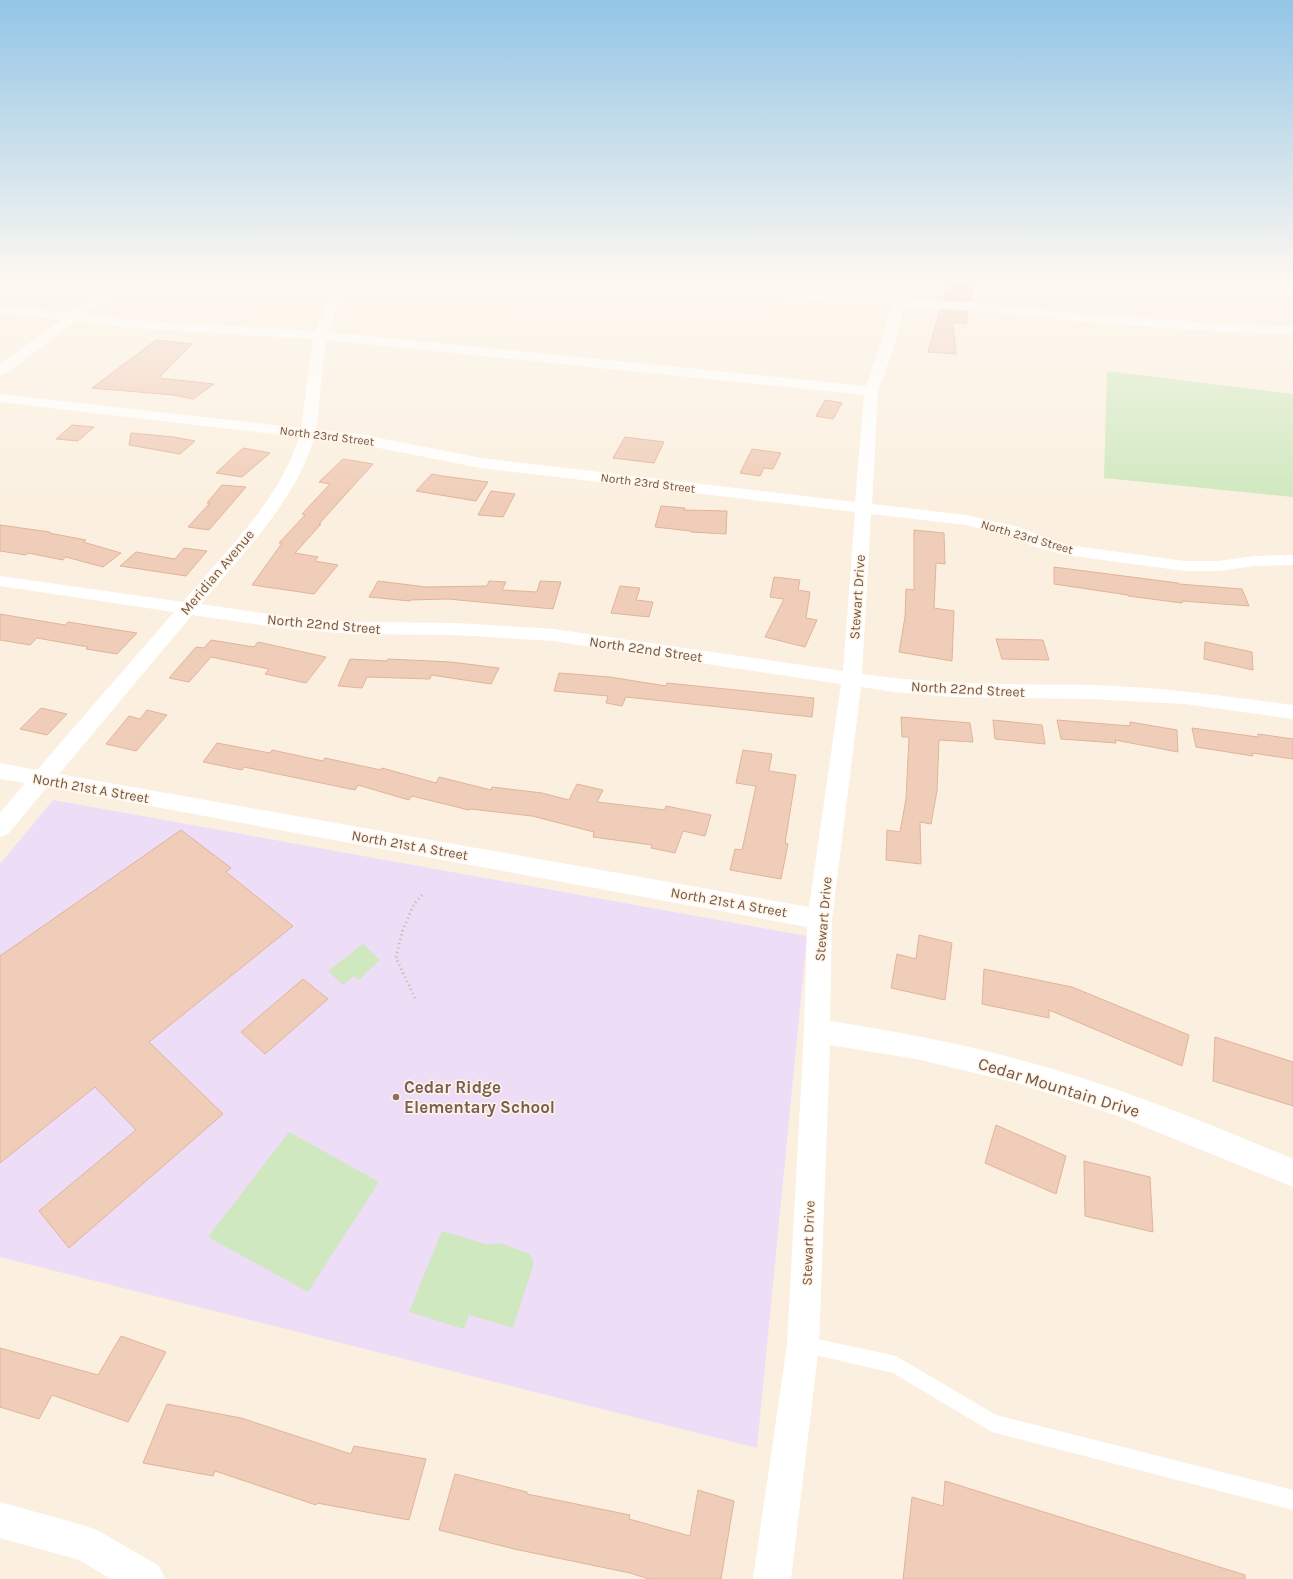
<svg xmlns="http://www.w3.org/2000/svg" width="1293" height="1579" font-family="Karla,sans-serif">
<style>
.education{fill:#edddf7}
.green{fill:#d0e8bf}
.building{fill:#f0cdb8;stroke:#e2b399}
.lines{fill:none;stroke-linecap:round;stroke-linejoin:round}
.path{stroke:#d4b09c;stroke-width:3;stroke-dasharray:1 3.5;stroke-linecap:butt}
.service{fill:#fff;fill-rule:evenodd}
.minor{fill:#fff;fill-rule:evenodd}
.tertiary{fill:#fff;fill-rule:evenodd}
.education-dot{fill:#8d6e63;stroke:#fff4e5;stroke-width:1.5}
.labels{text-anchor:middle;stroke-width:3;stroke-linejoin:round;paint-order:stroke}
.far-street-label{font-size:12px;fill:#715648;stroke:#fff4e5}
.street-label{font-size:14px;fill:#715648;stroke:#fff4e5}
.near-education-label{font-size:17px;font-weight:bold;fill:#785e54;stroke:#fff4e5;text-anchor:start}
.near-street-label{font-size:17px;fill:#715648;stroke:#fff4e5}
</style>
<rect width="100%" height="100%" fill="#fbf0e0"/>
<polygon class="education" points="53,800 807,936 757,1448 0,1257 0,864"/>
<g class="green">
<polygon points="1107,371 1293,394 1293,497 1104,478"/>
<polygon points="363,944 380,960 359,980 354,976 343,985 328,971"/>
<polygon points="289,1132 379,1182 308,1292 208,1237"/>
<polygon points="442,1231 489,1245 501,1243 530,1254 534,1263 513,1328 469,1315 464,1329 409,1312"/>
</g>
<g class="building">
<polygon points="976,278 971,301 943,300 949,282 950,282 951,285"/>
<polygon points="940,310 968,311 966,324 953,322 956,354 928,352"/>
<polygon points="156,340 192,344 159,378 214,384 193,399 173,395 92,388"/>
<polygon points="825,400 842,403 833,419 816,416"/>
<polygon points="72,425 94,427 78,441 56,439"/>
<polygon points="131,433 174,437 195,441 180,454 129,445"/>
<polygon points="625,437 664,442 654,463 613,458"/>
<polygon points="243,448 270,453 242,477 216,473"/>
<polygon points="752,449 781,453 773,469 764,468 760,476 740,473"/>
<polygon points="343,459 373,464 319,524 321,524 295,553 318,557 315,561 338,565 314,594 252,585 282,543 279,543 305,515 302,514 330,484 319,482"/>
<polygon points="432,474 443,476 488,482 476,501 416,491"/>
<polygon points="222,485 246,487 209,530 188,527 210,503 207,503"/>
<polygon points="491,491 515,494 503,517 478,515"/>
<polygon points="661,506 685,508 684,510 727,511 726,534 691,532 691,531 655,527"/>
<polygon points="0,525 50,532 49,533 86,540 83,542 121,553 103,567 66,557 63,560 28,553 26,555 0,551"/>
<polygon points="914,530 944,533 945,564 936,563 934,608 954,611 952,661 899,652 905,617 906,589 914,590"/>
<polygon points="184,548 207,551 186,576 120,566 136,552 175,559"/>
<polygon points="1054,567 1178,583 1179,584 1242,589 1249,606 1182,601 1182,603 1128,596 1128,595 1054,584"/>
<polygon points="774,577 800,580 798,590 810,592 806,618 817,620 805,647 765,637 784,599 770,597"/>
<polygon points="378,581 426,587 487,586 489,581 506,582 502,590 537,592 540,581 561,582 553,609 448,599 410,600 410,601 369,597"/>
<polygon points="620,586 640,588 636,600 653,602 649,617 611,613"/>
<polygon points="0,614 65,625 68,622 137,633 117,654 86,649 88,647 37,638 30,645 0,640"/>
<polygon points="996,639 1043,640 1049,660 1002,659"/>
<polygon points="211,640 254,647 258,642 326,657 306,683 265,674 269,669 211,657 189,682 169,678 196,647 204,648"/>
<polygon points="1205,642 1252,652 1253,670 1204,659"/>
<polygon points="350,659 387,661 388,659 451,662 499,668 491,684 431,675 430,679 367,677 362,688 338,686"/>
<polygon points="559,673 610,677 666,686 667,683 814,698 812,717 626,697 622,706 606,703 608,696 554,691"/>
<polygon points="41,708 67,714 47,735 20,729"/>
<polygon points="147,710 167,715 136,751 106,744 129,716 140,719"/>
<polygon points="901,717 970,723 973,742 939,740 937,791 931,824 920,822 921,864 886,860 887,830 900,832 906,799 909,737 902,737"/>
<polygon points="993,720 1042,725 1045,744 995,739"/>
<polygon points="1057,720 1130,726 1130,722 1177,730 1178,752 1115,740 1116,743 1061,739"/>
<polygon points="1192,728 1258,737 1258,734 1293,739 1293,759 1252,753 1253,756 1196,747"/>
<polygon points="217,743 270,753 272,750 323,761 325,758 381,770 382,768 436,783 439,777 491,790 492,787 542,793 569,800 577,784 603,790 597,802 665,810 666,806 711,815 705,836 683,831 675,853 651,848 652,845 593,837 594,832 532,816 470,809 469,810 412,796 409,800 358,785 355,790 244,767 242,770 203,762"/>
<polygon points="743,750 772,754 769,771 796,775 785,843 788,844 781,879 730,870 735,849 742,850 756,786 736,783"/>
<polygon points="181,830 231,868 226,872 293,926 149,1042 223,1114 69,1248 39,1211 136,1130 95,1087 0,1163 0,956"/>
<polygon points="919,935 952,943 945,1000 891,988 897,954 916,959"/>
<polygon points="984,969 1072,987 1189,1035 1182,1066 1049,1010 1049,1018 982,1004"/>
<polygon points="303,979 328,999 265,1054 241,1032"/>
<polygon points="1215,1037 1293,1062 1293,1106 1213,1081"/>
<polygon points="996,1125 1066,1156 1056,1194 985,1163"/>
<polygon points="1084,1161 1150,1177 1153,1232 1085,1216"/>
<polygon points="121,1336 166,1352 128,1422 52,1395 39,1419 0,1407 0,1348 98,1375"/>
<polygon points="167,1404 241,1418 351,1454 354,1446 426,1459 409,1520 317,1503 316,1505 215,1471 213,1476 143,1463"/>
<polygon points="455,1474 527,1492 527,1494 630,1515 629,1519 690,1536 698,1490 734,1501 721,1579 649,1579 630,1573 514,1549 439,1530"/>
<polygon points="945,1481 1245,1575 1245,1579 903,1579 912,1497 943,1506"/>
</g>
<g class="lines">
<polyline class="path" points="415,998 396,958 402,932 414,904 423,894"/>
<polygon class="service" points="804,1336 896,1356 996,1415 1293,1490 1293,1510 992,1432 893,1373 798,1351 795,1345 798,1339"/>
<g class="minor">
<path d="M350,278H363L338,306L328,332L866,386L882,340L892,306L592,282L588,281L586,278H636L894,299C900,281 917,278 933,278C926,288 912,285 906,300L969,302L1093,315L1241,325L1293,326V334L1241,333L1093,323L969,310L904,307L896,340L878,391L872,504L966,515L1018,527L1067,545L1185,561H1218L1255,556L1293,555V565L1255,566L1218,571H1185L1066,555L1039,548L1006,535L966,525L871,514L862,674C940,685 1013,684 1091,685C1159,687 1226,696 1293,705V719L1185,704L1092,699L953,697L895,692L861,687L832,919L830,1021C893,1031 956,1042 1017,1059C1112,1084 1203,1121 1293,1159V1187L1118,1116L1017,1083L916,1059L830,1045L819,1345L791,1579H753L787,1345L804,1031L807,927L47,787L8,834L0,837V813L25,783L0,779V763L37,770L174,612L0,586V576L183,602C225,552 280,500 299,437L0,402V394L301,428L313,339L131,328L0,313V305L131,320L315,331L326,305ZM326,340L864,395L855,502L481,458L359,434L316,430ZM314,438L359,444L481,468L855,512L843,671L553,629L456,623L353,622L289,617L201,604C241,555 296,501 314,438ZM192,615L289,629L353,634L456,635L553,641L841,684L809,907L59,774Z"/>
<polygon points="1095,278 1144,278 1268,288 1293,288 1293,296 1268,296 1101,282 1097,281"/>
<polygon points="0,1502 86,1526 99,1531 159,1566 165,1579 111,1579 79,1560 0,1538"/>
</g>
<polygon class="tertiary" points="120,278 134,278 5,374 0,375 0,364"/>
</g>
<linearGradient id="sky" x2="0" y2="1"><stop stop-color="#93c5e6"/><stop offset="0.56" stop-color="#fdf8f1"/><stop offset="1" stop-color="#fdf8f1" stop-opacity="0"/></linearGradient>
<rect width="1293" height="499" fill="url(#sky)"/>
<circle class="education-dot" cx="396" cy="1097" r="4"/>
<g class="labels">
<g class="far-street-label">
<text transform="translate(327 436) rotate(7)" y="4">North 23rd Street</text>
<text transform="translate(648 483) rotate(7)" y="4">North 23rd Street</text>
<text transform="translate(1027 537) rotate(16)" y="4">North 23rd Street</text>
</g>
<g class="street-label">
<text transform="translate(217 572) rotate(-50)" y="5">Meridian Avenue</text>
<text transform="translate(857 597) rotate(-86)" y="5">Stewart Drive</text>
<text transform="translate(324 624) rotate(5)" y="5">North 22nd Street</text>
<text transform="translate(646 649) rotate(8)" y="5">North 22nd Street</text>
<text transform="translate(968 689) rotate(3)" y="5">North 22nd Street</text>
<text transform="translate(91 788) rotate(10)" y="5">North 21st A Street</text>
<text transform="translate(410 845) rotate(10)" y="5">North 21st A Street</text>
<text transform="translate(729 902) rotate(10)" y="5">North 21st A Street</text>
<text transform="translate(823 919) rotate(-85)" y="5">Stewart Drive</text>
<text transform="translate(808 1243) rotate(-88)" y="5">Stewart Drive</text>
</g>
<g class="near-education-label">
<text x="404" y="1093">Cedar Ridge<tspan x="404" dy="20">Elementary School</tspan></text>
</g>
<g class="near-street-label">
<text transform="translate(1059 1087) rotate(17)" y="6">Cedar Mountain Drive</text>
</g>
</g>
</svg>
